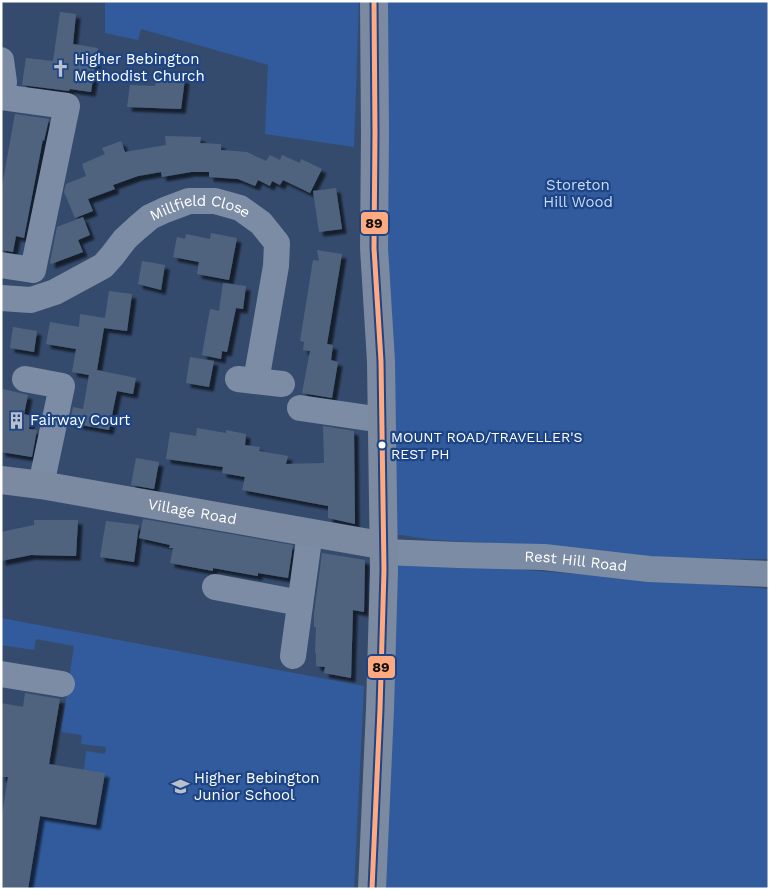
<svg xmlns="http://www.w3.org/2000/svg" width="770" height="890" font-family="'Work Sans',sans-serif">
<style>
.green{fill:#315b9d}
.building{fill:#50637f;filter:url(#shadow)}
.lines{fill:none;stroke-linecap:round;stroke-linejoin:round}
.minor{stroke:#7c8ca4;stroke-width:26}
.major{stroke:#7b8aa1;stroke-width:28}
.bus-1-casing{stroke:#1d4586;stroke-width:9}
.bus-1{stroke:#ffa980;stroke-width:5}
.bus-dot{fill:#fff;stroke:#1d4586;stroke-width:2}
.labels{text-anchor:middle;stroke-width:4.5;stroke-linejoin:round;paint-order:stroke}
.bus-label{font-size:14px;fill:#fff;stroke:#1d4586;text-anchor:start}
.poi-label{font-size:15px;fill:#fff;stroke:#1d4586;text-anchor:start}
.park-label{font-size:15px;fill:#cadcf8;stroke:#1d4586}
.street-label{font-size:15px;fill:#fff;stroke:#1d4586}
.line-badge{stroke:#1d4586;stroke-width:2}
.pale-badge-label{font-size:14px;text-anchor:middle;font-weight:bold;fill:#111}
</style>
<defs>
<filter id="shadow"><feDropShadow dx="4.5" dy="4.5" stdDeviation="1" flood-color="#0009"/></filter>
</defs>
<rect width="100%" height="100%" fill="#354b6e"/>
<g class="green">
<polygon points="105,1 359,1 354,147 265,134 268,65 141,29 138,40 105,33"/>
<polygon points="384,1 769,1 769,559 662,558 545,546 435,540 393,534 387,248"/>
<polygon points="395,560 769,589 769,889 381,889"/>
<polygon points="1,618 364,686 354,889 28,889 38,811 50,817 96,825 105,774 84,770 86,751 105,754 106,747 81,744 82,735 61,732 74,646 36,639 34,650 1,645"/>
</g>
<g class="building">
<polygon points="60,12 76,14 73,44 98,48 91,92 70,89 69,91 22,85 26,58 53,61"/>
<polygon points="157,75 185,79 181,109 127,107 130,85 155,86"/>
<polygon points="15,114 49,119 44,141 43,139 24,238 16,236 13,252 1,250 1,192"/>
<polygon points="165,136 201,137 200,143 221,144 221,150 247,152 266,161 270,155 280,160 282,155 300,163 301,159 322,169 310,193 283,180 280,185 272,181 270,186 258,180 255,186 238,179 209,177 209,172 191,172 162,177 161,172 138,176 113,185 115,189 88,199 93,211 75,218 64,192 66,184 86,176 82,164 105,154 102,148 121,141 125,152 166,145"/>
<polygon points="336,188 342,229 319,232 313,191"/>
<polygon points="83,217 90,235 78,240 83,252 51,264 50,262 57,227"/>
<polygon points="211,233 237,238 229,280 197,274 199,262 173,257 177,237 185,239 186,234 210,239"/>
<polygon points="317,250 342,254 327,344 333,345 331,360 338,362 332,398 302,393 310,351 303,350 304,342 300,341 313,260 319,261"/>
<polygon points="142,261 165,265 161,290 138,284"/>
<polygon points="223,283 246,286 243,309 236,308 227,352 222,351 221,359 202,355 210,309 219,311"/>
<polygon points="109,291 132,294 127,331 104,328 97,370 136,378 133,394 117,391 109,430 70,423 73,407 83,409 89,375 72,372 76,349 46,344 50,322 79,327 80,314 105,318"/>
<polygon points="13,327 37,331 34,352 10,348"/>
<polygon points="190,357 214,361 209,387 186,383"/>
<polygon points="3,389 28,395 24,414 31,416 29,429 37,430 32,457 1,452 1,397"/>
<polygon points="323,426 354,431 355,524 328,518 328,506 242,490 245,477 222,473 223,467 166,459 170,432 196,436 197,428 226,433 226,430 246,434 245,445 260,447 259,451 288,456 286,464 324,463"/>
<polygon points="136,458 159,462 154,489 131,485"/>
<polygon points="143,519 293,545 288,578 258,573 258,576 213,568 213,571 170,563 173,548 169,548 170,545 139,538"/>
<polygon points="34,520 78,520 76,556 31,555 1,561 1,532 34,525"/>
<polygon points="106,521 139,525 134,562 100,557"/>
<polygon points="322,553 365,560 364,612 353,610 351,678 324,673 325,667 316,666 316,653 315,653 316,627 314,627 314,614"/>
<polygon points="25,693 60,699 49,764 105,773 96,825 40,816 28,889 1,889 1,821 8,777 1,777 1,703 23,707"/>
</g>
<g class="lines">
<g class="minor">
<polyline points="1,60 4,82 1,97"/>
<polyline points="1,265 33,270 67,106 1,97"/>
<path id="s1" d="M1,298L31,300L55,292L103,266L112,256L125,239L137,228L150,217L165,210L189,201H215L240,208L261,223L277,243L276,266L256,381"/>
<polyline points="25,379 62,386 41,485"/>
<polyline points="238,379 282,384"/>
<polyline points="300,408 382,420"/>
<path id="s2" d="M384,552L459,555L544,557L649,569L769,574"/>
<polyline points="215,587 300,603"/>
<polyline points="293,656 310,532"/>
<polyline points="1,674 62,684"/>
</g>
<g class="major">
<path id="s3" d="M1,480L41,485L369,543L384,544"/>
<polyline points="372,889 380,709 384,570 381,361 374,248 375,133 374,1"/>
</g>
<defs>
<polyline id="bus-1" points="372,889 380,709 384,570 381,361 374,248 375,133 374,1"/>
</defs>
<use href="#bus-1" class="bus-1-casing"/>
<use href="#bus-1" class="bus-1"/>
</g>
<defs>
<symbol id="church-bare" viewBox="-9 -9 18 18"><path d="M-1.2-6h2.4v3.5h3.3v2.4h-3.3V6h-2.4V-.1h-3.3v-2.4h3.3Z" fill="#b8c0cc" stroke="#1d4586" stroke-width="2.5" paint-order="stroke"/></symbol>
<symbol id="building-bare" viewBox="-9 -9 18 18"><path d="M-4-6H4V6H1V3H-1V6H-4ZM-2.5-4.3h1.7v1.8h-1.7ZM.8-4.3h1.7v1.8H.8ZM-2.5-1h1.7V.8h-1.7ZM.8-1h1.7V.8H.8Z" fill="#b8c0cc" stroke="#1d4586" stroke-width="2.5" paint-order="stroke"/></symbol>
<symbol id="school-bare" viewBox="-9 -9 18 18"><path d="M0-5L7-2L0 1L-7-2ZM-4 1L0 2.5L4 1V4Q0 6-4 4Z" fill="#b8c0cc" stroke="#1d4586" stroke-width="2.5" paint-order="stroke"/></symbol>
</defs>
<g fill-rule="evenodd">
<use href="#church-bare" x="48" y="56" width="25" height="25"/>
<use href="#building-bare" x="4" y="408" width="25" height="25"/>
<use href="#school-bare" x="168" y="774" width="25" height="25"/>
</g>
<circle class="bus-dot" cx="382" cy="445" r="4.5"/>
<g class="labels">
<g class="bus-label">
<text x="391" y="442">MOUNT ROAD/TRAVELLER'S<tspan x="391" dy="17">REST PH</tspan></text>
</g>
<g class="poi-label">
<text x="74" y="64">Higher Bebington<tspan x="74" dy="17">Methodist Church</tspan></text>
<text x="30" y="425">Fairway Court</text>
<text x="194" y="783">Higher Bebington<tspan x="194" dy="17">Junior School</tspan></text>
</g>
<g class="park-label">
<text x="578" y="190">Storeton<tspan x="578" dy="17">Hill Wood</tspan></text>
</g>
<g class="street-label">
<text dy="5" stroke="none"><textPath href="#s1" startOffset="231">Millfield Close</textPath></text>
<text dy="5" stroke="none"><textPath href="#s3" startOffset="194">Village Road</textPath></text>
<text dy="5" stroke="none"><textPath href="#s2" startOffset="192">Rest Hill Road</textPath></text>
</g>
</g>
<g class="line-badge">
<rect x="360" y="211" width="29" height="24" rx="5" fill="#ffa980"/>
<rect x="367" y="655" width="29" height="24" rx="5" fill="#ffa980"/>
</g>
<g class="pale-badge-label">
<text x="374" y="228">89</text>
<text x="381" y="672">89</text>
</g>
<rect width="770" height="890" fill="none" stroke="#ffffff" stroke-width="5"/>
</svg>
